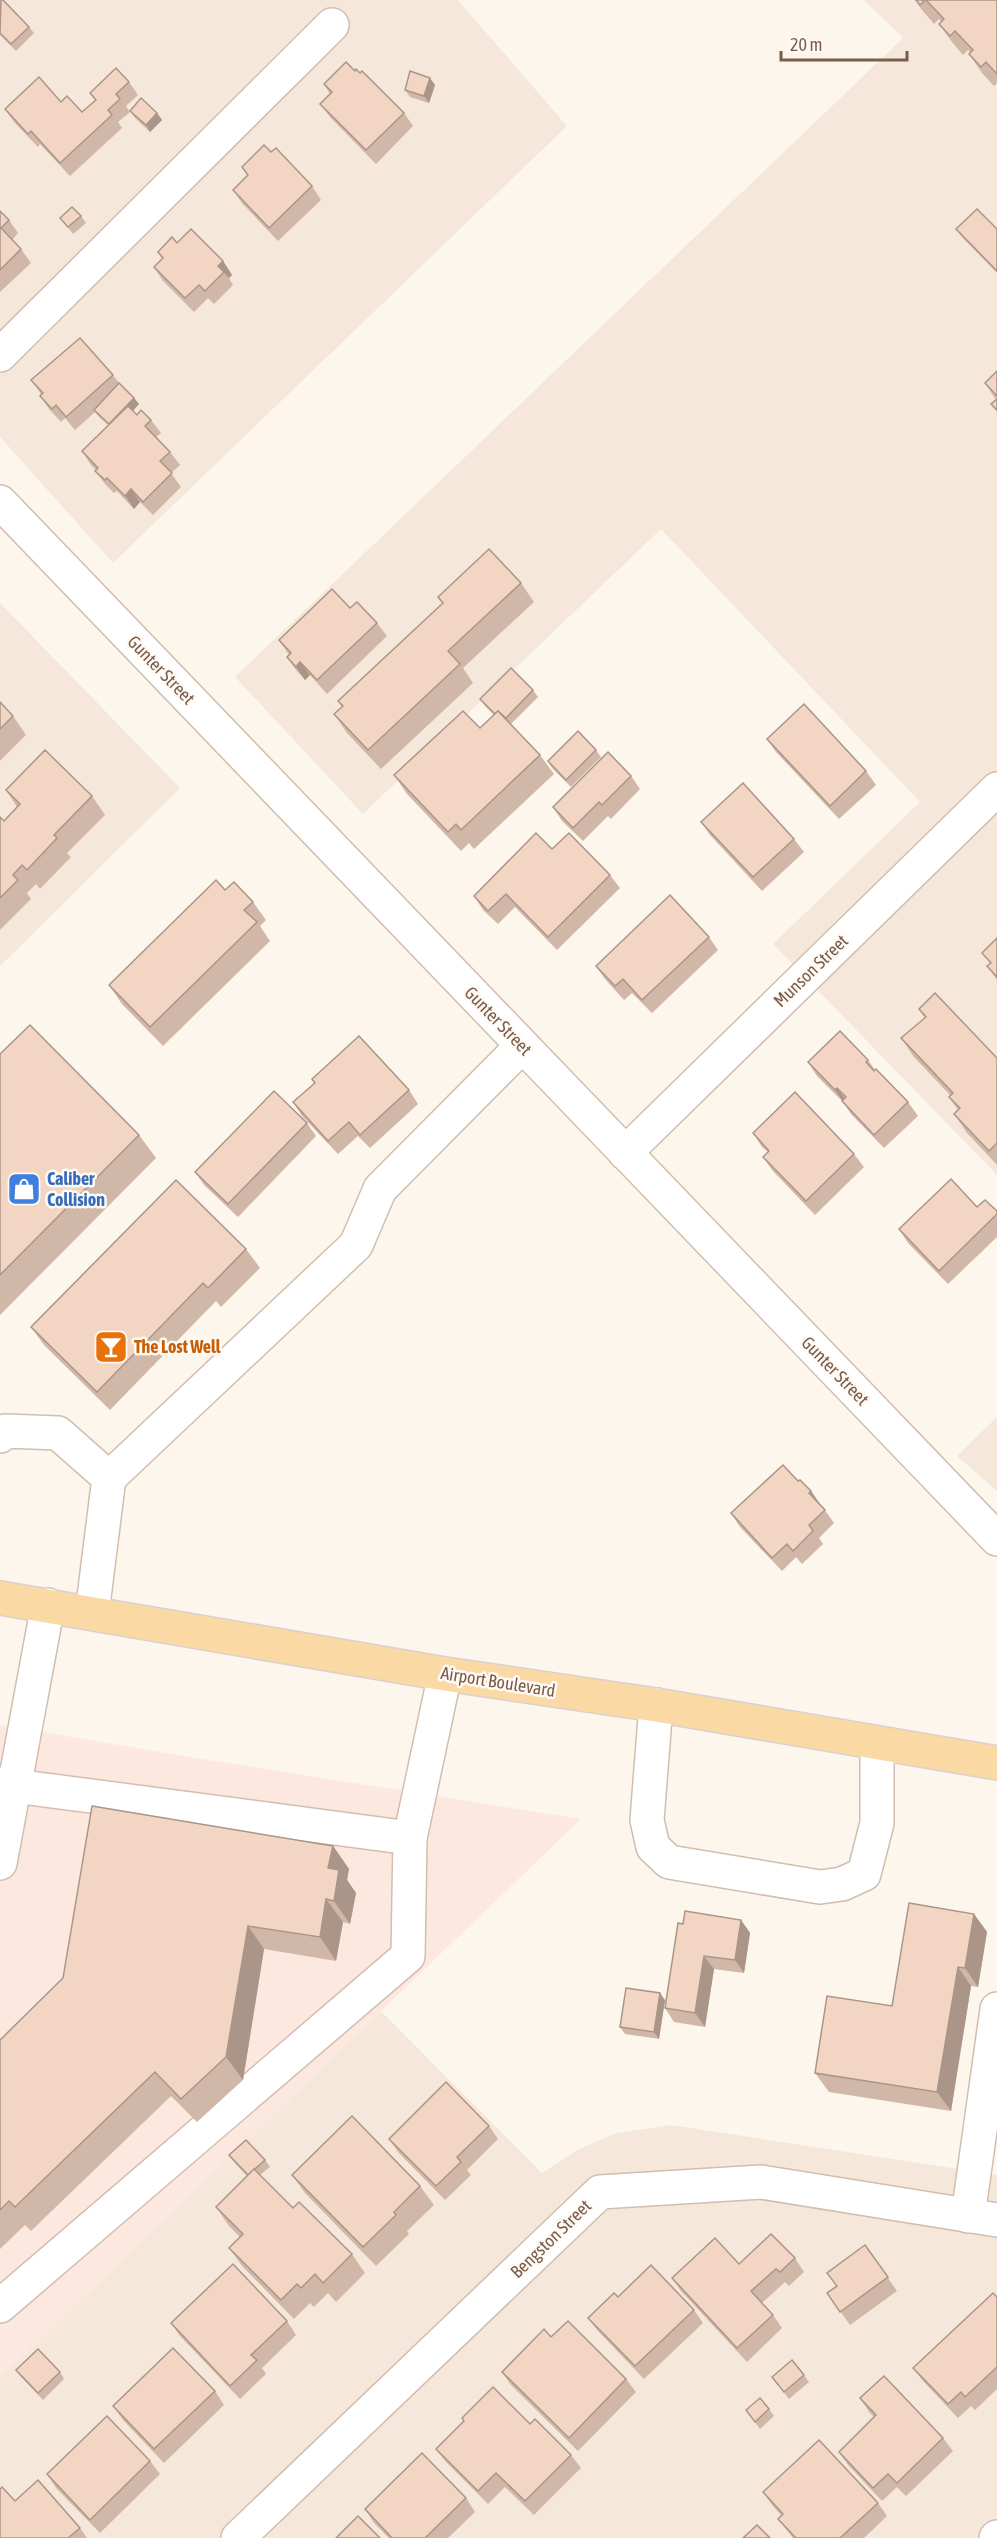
<svg xmlns="http://www.w3.org/2000/svg" width="997" height="2538" font-family="'Asap Condensed',sans-serif">
<style>
.residential{fill:#f5e8da}
.commercial{fill:#fde8e0}
.lines{fill:none;stroke-linecap:round;stroke-linejoin:round}
.minor-casing{stroke:#d1beb0;stroke-width:36}
.major-casing{stroke:#dad1cd;stroke-width:36}
.minor{stroke:#fff;stroke-width:33}
.major{stroke:#fbd9a5;stroke-width:33}
.wall{fill:#d1b7a8}
.shaded-wall{fill:#aa9588}
.building{fill:#f3d5c3;stroke:#aa9588;stroke-width:1.5}
.labels{text-anchor:middle;stroke-width:5;stroke-linejoin:round;paint-order:stroke}
.street-label{font-size:18px;fill:#7a5c4d;stroke:#fffaf3}
.shop-label{font-size:18px;font-weight:bold;fill:#366cbe;stroke:#fffaf3;text-anchor:start}
.food-label{font-size:18px;font-weight:bold;fill:#c56008;stroke:#fffaf3;text-anchor:start}
</style>
<rect width="100%" height="100%" fill="#fdf6ec"/>
<g class="residential">
<polygon points="0,0 458,0 567,126 113,563 0,437"/>
<polygon points="864,0 997,0 997,1175 773,944 920,802 661,529 363,814 235,677 903,38"/>
<polygon points="0,603 180,788 0,966"/>
<polygon points="997,1417 997,1491 957,1456"/>
<polygon points="381,2011 542,2173 579,2149 617,2133 671,2125 997,2175 997,2538 0,2538 0,2377"/>
</g>
<polygon class="commercial" points="0,1725 208,1760 581,1819 0,2377"/>
<g class="lines">
<defs>
<g id="minor">
<polyline points="0,355 332,25"/>
<polyline points="0,502 997,1539"/>
<polyline points="625,1153 997,789"/>
<polyline points="0,1436 5,1431 58,1433 109,1478"/>
<polyline points="92,1613 109,1478 356,1245 380,1189 522,1046"/>
<polyline points="656,1705 647,1820 653,1847 669,1862 820,1887 842,1884 864,1874 877,1823 877,1743"/>
<polyline points="0,1784 410,1838 445,1674"/>
<polyline points="0,1863 48,1605"/>
<polyline points="968,2216 997,2009"/>
<polyline points="0,2306 408,1956 410,1838"/>
<polyline points="238,2538 600,2192 761,2182 997,2220"/>
<polyline points="996,2538 997,2537"/>
</g>
<polyline id="major" points="0,1598 445,1674 656,1705 997,1763"/>
</defs>
<use href="#minor" class="minor-casing"/>
<use href="#major" class="major-casing"/>
<use href="#minor" class="minor"/>
<use href="#major" class="major"/>
</g>
<g class="wall">
<polygon points="915,0 997,0 997,83 994,86 982,73 969,54 970,52 968,50 963,55 952,42 939,24 941,21 939,19 934,24 922,10"/>
<polygon points="0,1 29,27 34,33 16,51 0,35"/>
<polygon points="355,71 404,113 413,126 376,164 330,117 320,104 330,94 324,84"/>
<polygon points="129,82 138,95 126,106 130,112 118,122 122,128 70,176 40,144 38,147 14,122 5,109 61,102 82,112 95,100 90,93"/>
<polygon points="435,85 429,103 410,97 405,90"/>
<polygon points="130,111 157,113 162,120 150,132 135,118"/>
<polygon points="242,167 312,186 321,200 278,241 242,203 233,190 248,175"/>
<polygon points="0,211 9,220 18,233 12,240 21,249 31,263 0,292"/>
<polygon points="81,216 86,223 73,234 60,218"/>
<polygon points="956,229 997,229 997,273 961,236"/>
<polygon points="177,243 223,261 232,275 229,278 233,285 214,304 208,298 194,312 163,281 154,267 162,259 158,252"/>
<polygon points="997,371 997,412 991,404 996,400 985,383"/>
<polygon points="113,375 120,384 134,398 139,404 133,411 137,415 151,420 161,433 156,437 170,452 180,465 171,473 181,487 153,515 140,502 134,509 117,491 114,493 105,484 95,471 96,470 91,465 82,451 108,425 99,417 95,412 75,430 65,418 61,422 49,409 40,396 41,394 31,380"/>
<polygon points="521,583 534,602 463,668 473,683 381,769 347,733 334,714 342,707 338,701 443,603 438,597"/>
<polygon points="350,608 377,623 387,636 327,694 310,675 305,680 296,670 287,657 289,655 279,640"/>
<polygon points="533,690 538,697 511,724 540,755 554,774 474,849 469,843 461,851 407,794 394,775 480,728 494,715 485,706 480,699"/>
<polygon points="0,702 13,716 26,735 0,761"/>
<polygon points="767,739 866,771 876,785 839,819 776,752"/>
<polygon points="596,750 601,757 571,787 552,768 548,761"/>
<polygon points="631,776 640,789 611,819 608,816 583,841 562,821 553,807"/>
<polygon points="6,790 92,796 105,815 67,853 71,857 40,889 36,884 27,893 31,899 0,930 0,817 4,821 17,807"/>
<polygon points="701,822 794,839 804,852 762,891 710,835"/>
<polygon points="552,849 610,875 620,888 557,950 515,907 498,924 483,910 474,896"/>
<polygon points="225,890 253,902 266,920 260,926 270,941 163,1046 122,1004 109,985"/>
<polygon points="709,937 718,950 652,1013 632,993 624,1000 605,979 596,966"/>
<polygon points="987,966 997,977 997,980"/>
<polygon points="919,1009 997,1058 997,1165 967,1133 954,1114 958,1110 949,1097 950,1095 914,1057 901,1038 925,1018"/>
<polygon points="0,1054 139,1135 156,1158 0,1315"/>
<polygon points="868,1060 875,1070 908,1102 918,1116 884,1148 851,1114 843,1102 817,1076 808,1062"/>
<polygon points="312,1079 409,1090 418,1104 370,1148 358,1136 338,1154 302,1116 293,1102 314,1083"/>
<polygon points="307,1123 316,1136 238,1217 204,1185 195,1172"/>
<polygon points="753,1133 854,1154 864,1167 815,1215 772,1170 763,1157 768,1152 762,1147"/>
<polygon points="977,1207 997,1211 997,1237 948,1284 908,1243 899,1229"/>
<polygon points="246,1249 260,1268 221,1307 216,1301 110,1410 44,1345 31,1327"/>
<polygon points="798,1481 811,1491 834,1523 819,1538 823,1544 802,1564 796,1557 782,1571 740,1527 731,1513"/>
<polygon points="333,1846 349,1869 347,1880 356,1893 350,1924 343,1922 336,1961 264,1949 243,2080 197,2122 171,2096 31,2231 25,2225 0,2249 0,2040"/>
<polygon points="974,1914 987,1932 978,1987 971,1986 951,2111 829,2092 815,2073 892,2006"/>
<polygon points="741,1920 750,1933 744,1973 714,1969 705,2027 674,2022 665,2008 683,1924"/>
<polygon points="665,2000 659,2039 625,2034 620,2027"/>
<polygon points="489,2126 498,2139 467,2170 471,2175 445,2200 398,2152 389,2139"/>
<polygon points="229,2155 265,2160 270,2167 260,2175 293,2208 352,2254 365,2273 336,2302 328,2293 314,2307 310,2303 294,2319 243,2267 229,2248 240,2237 229,2226 216,2207 247,2176 234,2162"/>
<polygon points="292,2175 420,2186 434,2205 407,2231 409,2234 376,2266 305,2193"/>
<polygon points="865,2245 897,2291 850,2325 827,2293 836,2286"/>
<polygon points="795,2258 804,2272 789,2286 785,2282 762,2303 773,2315 782,2328 747,2362 681,2291 672,2278 739,2264"/>
<polygon points="618,2297 694,2310 703,2323 644,2379 598,2331 588,2318"/>
<polygon points="997,2297 997,2389 975,2410 971,2406 958,2418 923,2381 913,2368"/>
<polygon points="287,2321 296,2335 262,2368 266,2374 240,2399 180,2336 171,2323"/>
<polygon points="551,2337 626,2379 636,2392 578,2451 511,2385 502,2372"/>
<polygon points="16,2370 60,2372 64,2379 43,2400 21,2377"/>
<polygon points="804,2375 809,2382 789,2399 772,2377"/>
<polygon points="215,2391 224,2405 164,2463 123,2420 113,2406"/>
<polygon points="860,2398 943,2438 953,2451 906,2496 897,2487 882,2501 848,2465 839,2452 874,2417 869,2412"/>
<polygon points="769,2409 774,2416 760,2429 746,2410"/>
<polygon points="530,2424 571,2455 581,2468 534,2515 505,2487 488,2504 446,2462 436,2449"/>
<polygon points="150,2461 160,2474 100,2533 56,2488 47,2474"/>
<polygon points="763,2492 878,2503 887,2516 864,2538 793,2538 778,2519 782,2516 772,2505"/>
<polygon points="466,2498 475,2512 448,2538 389,2538 374,2523 365,2509"/>
<polygon points="15,2501 80,2528 87,2538 0,2538"/>
</g>
<g class="shaded-wall">
<polygon points="430,78 435,85 429,103 424,96"/>
<polygon points="157,113 162,120 150,132 146,125"/>
<polygon points="223,261 232,275 229,278 218,266"/>
<polygon points="134,398 139,404 114,431 109,424"/>
<polygon points="131,489 140,502 134,509 125,496"/>
<polygon points="300,662 310,675 305,680 296,667"/>
<polygon points="837,1088 846,1101 845,1104 835,1090"/>
<polygon points="811,1491 820,1505 809,1493"/>
<polygon points="333,1846 349,1869 347,1880 356,1893 350,1924 334,1901 328,1868"/>
<polygon points="326,1899 343,1922 336,1961 320,1937"/>
<polygon points="974,1914 987,1932 978,1987 965,1968"/>
<polygon points="741,1920 750,1933 744,1973 735,1960"/>
<polygon points="248,1926 264,1949 243,2080 226,2057"/>
<polygon points="704,1956 714,1969 705,2027 695,2013"/>
<polygon points="958,1967 971,1986 951,2111 937,2092"/>
<polygon points="660,1993 665,2000 659,2039 654,2032"/>
</g>
<g class="building">
<polygon points="1,0 3,0 29,27 11,44 0,33"/>
<polygon points="916,0 925,0 920,5"/>
<polygon points="926,0 997,0 997,74 986,62 981,67 969,54 973,50 955,31 950,36 939,24 944,19"/>
<polygon points="346,62 355,71 356,69 360,73 362,71 404,113 366,150 320,104 332,92 324,84"/>
<polygon points="116,68 129,82 116,94 120,99 108,110 112,115 60,163 31,131 28,134 5,109 39,77 61,102 67,96 82,112 96,100 90,93"/>
<polygon points="410,71 430,78 424,96 405,90"/>
<polygon points="141,98 157,113 146,125 130,111"/>
<polygon points="264,145 271,152 276,148 312,186 269,228 233,190 248,175 242,167"/>
<polygon points="72,207 81,216 68,227 60,218"/>
<polygon points="977,209 997,229 997,271 956,229"/>
<polygon points="0,211 9,220 1,228 21,249 0,270"/>
<polygon points="191,229 223,261 218,266 224,272 205,291 199,285 185,298 154,267 163,258 158,252 172,237 177,243"/>
<polygon points="80,338 113,375 66,417 56,405 52,409 40,396 43,393 31,380"/>
<polygon points="997,371 997,396 985,383"/>
<polygon points="119,383 134,398 109,424 94,410"/>
<polygon points="997,399 997,410 991,404"/>
<polygon points="128,406 137,415 141,410 151,420 145,426 170,452 160,461 172,473 143,502 131,489 125,496 107,478 105,480 95,471 98,468 82,451"/>
<polygon points="489,549 521,583 448,651 460,664 368,750 334,714 343,706 338,701 443,603 438,597"/>
<polygon points="332,589 350,608 357,602 377,623 317,680 300,662 296,667 287,657 291,653 279,640"/>
<polygon points="511,668 533,690 506,718 498,711 495,714 480,699"/>
<polygon points="0,702 13,716 0,729"/>
<polygon points="804,704 866,771 830,806 767,739"/>
<polygon points="463,711 480,728 498,711 540,755 461,830 456,824 448,832 394,775"/>
<polygon points="578,731 596,750 566,780 548,761"/>
<polygon points="45,750 92,796 54,835 57,838 27,870 22,865 13,875 18,880 0,898 0,817 4,821 20,804 6,790"/>
<polygon points="608,752 631,776 602,805 599,802 573,828 553,807"/>
<polygon points="743,783 794,839 753,877 701,822"/>
<polygon points="536,833 552,849 569,833 610,875 548,937 506,894 488,911 474,896"/>
<polygon points="216,880 225,890 234,882 253,902 244,910 257,922 150,1027 109,985"/>
<polygon points="670,895 709,937 642,1000 623,979 615,986 596,966"/>
<polygon points="997,938 997,977 987,966 991,963 982,953"/>
<polygon points="935,993 997,1058 997,1143 989,1151 954,1114 960,1108 949,1097 953,1093 901,1038 926,1017 919,1009"/>
<polygon points="30,1025 139,1135 0,1275 0,1054"/>
<polygon points="840,1031 868,1060 866,1062 874,1071 876,1069 908,1102 874,1135 842,1101 846,1097 837,1088 835,1090 808,1062"/>
<polygon points="359,1036 409,1090 360,1135 349,1122 328,1141 293,1102 315,1083 312,1079"/>
<polygon points="274,1091 307,1123 228,1204 195,1172"/>
<polygon points="795,1092 854,1154 806,1201 763,1157 769,1151 753,1133"/>
<polygon points="951,1179 977,1207 985,1200 997,1211 997,1214 939,1271 899,1229"/>
<polygon points="176,1180 246,1249 208,1288 203,1283 97,1392 31,1327"/>
<polygon points="783,1465 798,1481 800,1480 811,1491 809,1493 825,1510 809,1525 813,1531 793,1551 787,1544 772,1558 731,1513"/>
<polygon points="92,1806 333,1846 328,1868 339,1870 334,1901 326,1899 320,1937 248,1926 226,2057 181,2099 155,2072 15,2207 9,2201 0,2210 0,2040 63,1978"/>
<polygon points="909,1903 974,1914 965,1968 958,1967 937,2092 815,2073 827,1996 892,2006"/>
<polygon points="685,1911 741,1920 735,1960 704,1956 695,2013 665,2008 678,1923 683,1924"/>
<polygon points="626,1988 660,1993 654,2032 620,2027"/>
<polygon points="446,2082 489,2126 457,2157 461,2162 436,2186 389,2139"/>
<polygon points="352,2116 420,2186 394,2212 396,2215 363,2247 292,2175"/>
<polygon points="246,2140 265,2160 248,2175 229,2155"/>
<polygon points="254,2169 293,2208 299,2202 352,2254 323,2283 315,2274 301,2288 297,2284 281,2300 229,2248 243,2234 216,2207"/>
<polygon points="771,2234 795,2258 780,2272 776,2269 751,2291 773,2315 737,2348 672,2278 715,2238 739,2264"/>
<polygon points="865,2245 888,2277 840,2312 827,2293 837,2286 827,2273"/>
<polygon points="233,2264 287,2321 251,2355 257,2360 230,2386 171,2323"/>
<polygon points="651,2265 694,2310 635,2366 588,2318 614,2293 618,2297"/>
<polygon points="993,2293 997,2297 997,2367 965,2397 961,2392 948,2404 913,2368"/>
<polygon points="568,2321 626,2379 569,2438 502,2372 544,2329 551,2337"/>
<polygon points="173,2348 215,2391 154,2449 113,2406"/>
<polygon points="38,2349 60,2372 38,2393 16,2370"/>
<polygon points="792,2360 804,2375 784,2392 772,2377"/>
<polygon points="884,2376 943,2438 897,2483 888,2474 873,2488 839,2452 876,2415 860,2398"/>
<polygon points="493,2387 530,2424 535,2419 571,2455 525,2501 496,2473 478,2491 436,2449 464,2421 462,2418"/>
<polygon points="760,2398 769,2409 755,2422 746,2410"/>
<polygon points="107,2416 150,2461 90,2520 47,2474"/>
<polygon points="819,2440 878,2503 840,2538 796,2538 778,2519 783,2514 763,2492"/>
<polygon points="422,2453 466,2498 425,2538 392,2538 365,2509"/>
<polygon points="38,2480 80,2528 68,2538 0,2538 0,2489 2,2487 15,2501"/>
<polygon points="358,2516 380,2538 336,2538"/>
<polygon points="757,2525 770,2538 743,2538"/>
</g>
<defs>
<symbol id="shop-square" viewBox="-11 -11 22 22"><rect x="-9" y="-9" width="18" height="18" rx="4" fill="#3f7fe0" stroke="#fffaf3"/><path d="M-5-2.5h2.3a2.7 3.5 0 0 1 5.4 0H5L5.5 6h-11ZM-1.5-2.5h3a1.5 2.3 0 0 0-3 0Z" fill="#fff"/></symbol>
<symbol id="bar-square" viewBox="-11 -11 22 22"><rect x="-9" y="-9" width="18" height="18" rx="4" fill="#e8710a" stroke="#fffaf3"/><path d="M-6-5H6L.8 .8V4.5H3.5V6h-7V4.5H-.8V.8Z" fill="#fff"/></symbol>
</defs>
<g fill-rule="evenodd">
<use href="#shop-square" x="5" y="1170" width="38" height="38"/>
<use href="#bar-square" x="92" y="1328" width="38" height="38"/>
</g>
<g class="labels">
<g class="street-label">
<text transform="translate(161 670) rotate(46)" y="6">Gunter Street</text>
<text transform="translate(811 971) rotate(-44)" y="6">Munson Street</text>
<text transform="translate(498 1021) rotate(46)" y="6">Gunter Street</text>
<text transform="translate(835 1371) rotate(46)" y="6">Gunter Street</text>
<text transform="translate(498 1682) rotate(9)" y="6">Airport Boulevard</text>
<text transform="translate(551 2239) rotate(-44)" y="6">Bengston Street</text>
</g>
<g class="shop-label">
<text x="47" y="1185">Caliber<tspan x="47" dy="21">Collision</tspan></text>
</g>
<g class="food-label">
<text x="134" y="1353">The Lost Well</text>
</g>
</g>
<path d="M781 51v9h126v-9" fill="none" stroke="#7a5c4d" stroke-width="3"/>
<text x="790" y="51" font-size="18" fill="#7a5c4d" stroke="#fffaf3" stroke-width="4.5" paint-order="stroke">20 m</text>
</svg>
